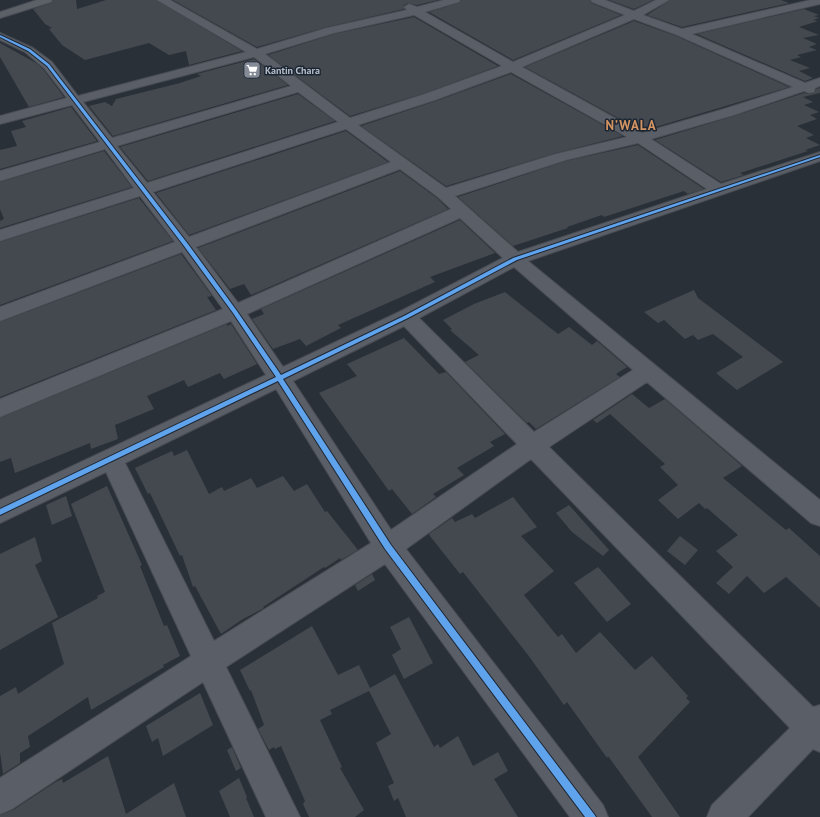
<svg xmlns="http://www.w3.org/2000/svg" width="820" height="817" font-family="'PT Sans',sans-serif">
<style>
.building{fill:#444950}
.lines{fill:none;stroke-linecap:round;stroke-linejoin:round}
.minor-casing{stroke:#484c53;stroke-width:2}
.major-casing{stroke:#484c55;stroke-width:2}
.minor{fill:#5a5e66;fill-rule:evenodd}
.major{fill:#5c6168;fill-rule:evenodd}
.cycleway-casing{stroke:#1d2633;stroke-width:2}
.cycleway{fill:#60a3ed;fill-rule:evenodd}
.labels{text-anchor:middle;stroke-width:3;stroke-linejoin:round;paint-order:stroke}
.far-poi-label{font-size:10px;font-weight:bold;fill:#b4bcc9;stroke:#1d2633;text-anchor:start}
.far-district-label{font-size:13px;font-weight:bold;letter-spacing:1px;fill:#d59563;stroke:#1d2633}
</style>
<rect width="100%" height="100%" fill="#2a3038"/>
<g class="building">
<polygon points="53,0 76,0 77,9 106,0 156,0 242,51 189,65 186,51 169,55 149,43 85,60 62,45 49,29 52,28 45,24 33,9 51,3"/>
<polygon points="173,0 438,0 417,5 408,3 403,6 404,9 327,27 257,47"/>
<polygon points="461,0 590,0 591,3 621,15 513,60 429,12 459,3"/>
<polygon points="609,0 653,0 634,9"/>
<polygon points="670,0 781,0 789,3 682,27 647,15"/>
<polygon points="804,9 819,15 814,16 819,18 813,20 818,21 799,27 819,35 803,38 817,44 809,47 817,50 797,55 801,57 790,60 810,68 799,71 813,78 805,81 697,34"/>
<polygon points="414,17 498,66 425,93 350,116 268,55 334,34"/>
<polygon points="634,21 676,36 789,87 642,131 525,67"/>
<polygon points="0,43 36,63 43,69 64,97 29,107 0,57"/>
<polygon points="254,59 288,85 113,136 89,106 105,102 112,106 116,99 180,83 201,76 197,74"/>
<polygon points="511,74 623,136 556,153 446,186 361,126 436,101"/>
<polygon points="820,88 820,93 803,97 813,102 804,105 819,112 810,115 817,119 797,126 814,135 806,138 820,145 805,150 808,151 740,173 744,175 721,182 655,140 734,116 804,93 809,94 814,93 816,89"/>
<polygon points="298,94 335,121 148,181 120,147"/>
<polygon points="71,107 97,141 0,169 0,150 17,146 11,131 26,127 22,121"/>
<polygon points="346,131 388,162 189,235 156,193"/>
<polygon points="638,145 704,189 688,194 684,191 604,217 602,215 567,227 568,228 513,246 458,197 566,161"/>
<polygon points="104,151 132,187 0,228 0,221 4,219 0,209 0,182"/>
<polygon points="400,171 437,198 448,209 251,295 244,284 230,289 198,248"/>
<polygon points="139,198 173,241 0,305 0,242"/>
<polygon points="460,220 495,253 430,277 435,282 338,325 341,328 306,346 300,339 273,349 252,319 264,314 261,309"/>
<polygon points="181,254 212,296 207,297 216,310 0,397 0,322"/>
<polygon points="694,290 698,298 783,362 737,390 716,373 743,357 713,334 698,340 693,335 685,339 664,320 658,323 644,312"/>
<polygon points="505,292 558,334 569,327 592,345 597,341 627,367 616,374 620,377 536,429 529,422 527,423 465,362 479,355 450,330 452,329 443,320 474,304"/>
<polygon points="227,324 227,326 231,324 257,364 224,379 220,373 188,387 184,380 147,396 154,409 115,425 118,439 91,449 90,443 15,473 11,458 0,462 0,418"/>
<polygon points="404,338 439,374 446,372 505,434 490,442 494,446 457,468 464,475 433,494 436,497 412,514 392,489 389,491 319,393 357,376 347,364"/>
<polygon points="632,394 649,408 665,399 742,466 723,478 786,530 789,528 820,556 820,608 786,577 764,593 747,576 729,594 716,583 733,567 716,551 738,535 707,508 705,509 699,503 678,519 658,500 678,485 660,467 665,464 610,414 597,423 593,420"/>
<polygon points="187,450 209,494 222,487 224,491 251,478 257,488 283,476 294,491 307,484 325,512 327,511 358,550 341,560 340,558 325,568 324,567 263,607 264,608 243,619 221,634 195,586 193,587 182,555 180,556 150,493 148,494 135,468 172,451 174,456"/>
<polygon points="107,486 142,565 140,566 164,626 167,625 180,656 163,665 164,667 91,710 88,697 28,736 30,747 20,753 20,763 3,774 0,752 0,696 16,687 18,694 64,664 52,623 98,598 97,596 105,592 71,504"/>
<polygon points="66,496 72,516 52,525 46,505"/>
<polygon points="513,497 537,527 521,536 554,571 524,595 558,637 562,634 576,653 600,632 635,670 652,656 688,696 686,698 690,702 638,757 680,817 652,817 608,756 607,758 567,702 564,705 528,655 463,572 460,574 430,536 429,534 452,518 455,522 472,514 475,518"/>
<polygon points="569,505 609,550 603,556 572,532 556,513"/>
<polygon points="680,536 698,550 685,565 667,551"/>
<polygon points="35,537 42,561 35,565 58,617 0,650 0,554"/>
<polygon points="598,567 631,604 607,622 574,583"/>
<polygon points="372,574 375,580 358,591 355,585"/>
<polygon points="409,617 433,663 404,679 392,655 401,649 390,627"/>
<polygon points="312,626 338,675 359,665 370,688 395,674 434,747 438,744 440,748 458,736 473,766 498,752 508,771 494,779 518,817 406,817 398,798 394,801 388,786 394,783 376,743 391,734 369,691 330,710 332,714 320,720 342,767 340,768 364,810 355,817 309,817 303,804 305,801 281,746 275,749 274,747 269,750 258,729 264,725 251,690 250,691 240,670"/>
<polygon points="200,693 213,725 163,756 158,738 152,742 146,726"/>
<polygon points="232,747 241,768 236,771 227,750"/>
<polygon points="108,756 126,814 174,783 186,817 0,817 0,815 13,810 54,783 62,779 63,783"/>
<polygon points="239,778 247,797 246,798 254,817 230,817 219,791"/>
</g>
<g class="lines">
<defs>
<path id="minor" d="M157,0H170L257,49L327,28L407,10L404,7L409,4L417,7L444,0H460L459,2L425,12L513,62L625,15L592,2L591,0H605L634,11L656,0H669L643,15L682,29L811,0H820V4L692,34L805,83L820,78V86L815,88L814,92L809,93L804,91L734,115L651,139L721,184L820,152V161L528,261L820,500V526L811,523L647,382L549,447L813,707L820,705V752L813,749L748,817H707L712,805L790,728L531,459L406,549L603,805L608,817H570L385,564L226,667L300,817H266L203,682L12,809L0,814V778L191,656L106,472L0,523V500L266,375L231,321L0,417V399L223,309L182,252L0,321V307L175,242L140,196L0,241V230L134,188L105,149L0,181V171L100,142L72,105L0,124V116L67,98L44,68L25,52L0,40V33L33,48L52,62L78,96L246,52ZM414,15L502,66L425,94L350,118L265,54L334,33ZM634,19L677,35L793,87L724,109L642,133L522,67ZM254,57L291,86L112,138L83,102ZM511,72L627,137L556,154L446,188L358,125L435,100ZM298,92L338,122L147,183L117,146ZM346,129L391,162L189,237L153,192ZM638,143L707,189L518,252L455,196L566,160ZM400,169L438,197L451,209L238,303L196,247ZM460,218L503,258L399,312L283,367L247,314ZM514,267L633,370L534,432L419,318ZM404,326L517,444L391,530L293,381ZM276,389L371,543L214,641L125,463Z"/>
<polygon id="major" points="37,0 52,0 51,2 0,18 0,12"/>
</defs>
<use href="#minor" class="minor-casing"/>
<use href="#major" class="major-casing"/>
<use href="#minor" class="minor"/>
<use href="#major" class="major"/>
<defs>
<polygon id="cycleway" points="0,35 30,49 49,64 188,244 237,311 281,375 404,316 513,258 820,155 820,157 517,260 408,318 283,379 391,545 594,814 596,817 585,817 385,549 278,381 0,515 0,509 276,377 233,313 184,246 47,66 28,51 0,37"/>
</defs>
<use href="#cycleway" class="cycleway-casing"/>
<use href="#cycleway" class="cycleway"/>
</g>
<defs>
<symbol id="supermarket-square" viewBox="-11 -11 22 22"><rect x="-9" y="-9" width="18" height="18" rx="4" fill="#848b96" stroke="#1d2633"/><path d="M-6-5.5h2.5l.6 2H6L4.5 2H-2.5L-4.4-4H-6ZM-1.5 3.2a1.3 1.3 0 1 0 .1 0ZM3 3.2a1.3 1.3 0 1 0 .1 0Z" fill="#fff"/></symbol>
</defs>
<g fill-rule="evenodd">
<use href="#supermarket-square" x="242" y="60" width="20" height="20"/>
</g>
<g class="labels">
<g class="far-poi-label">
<text x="265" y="74">Kantin Chara</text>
</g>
<g class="far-district-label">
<text x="631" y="130">N’WALA</text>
</g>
</g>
</svg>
